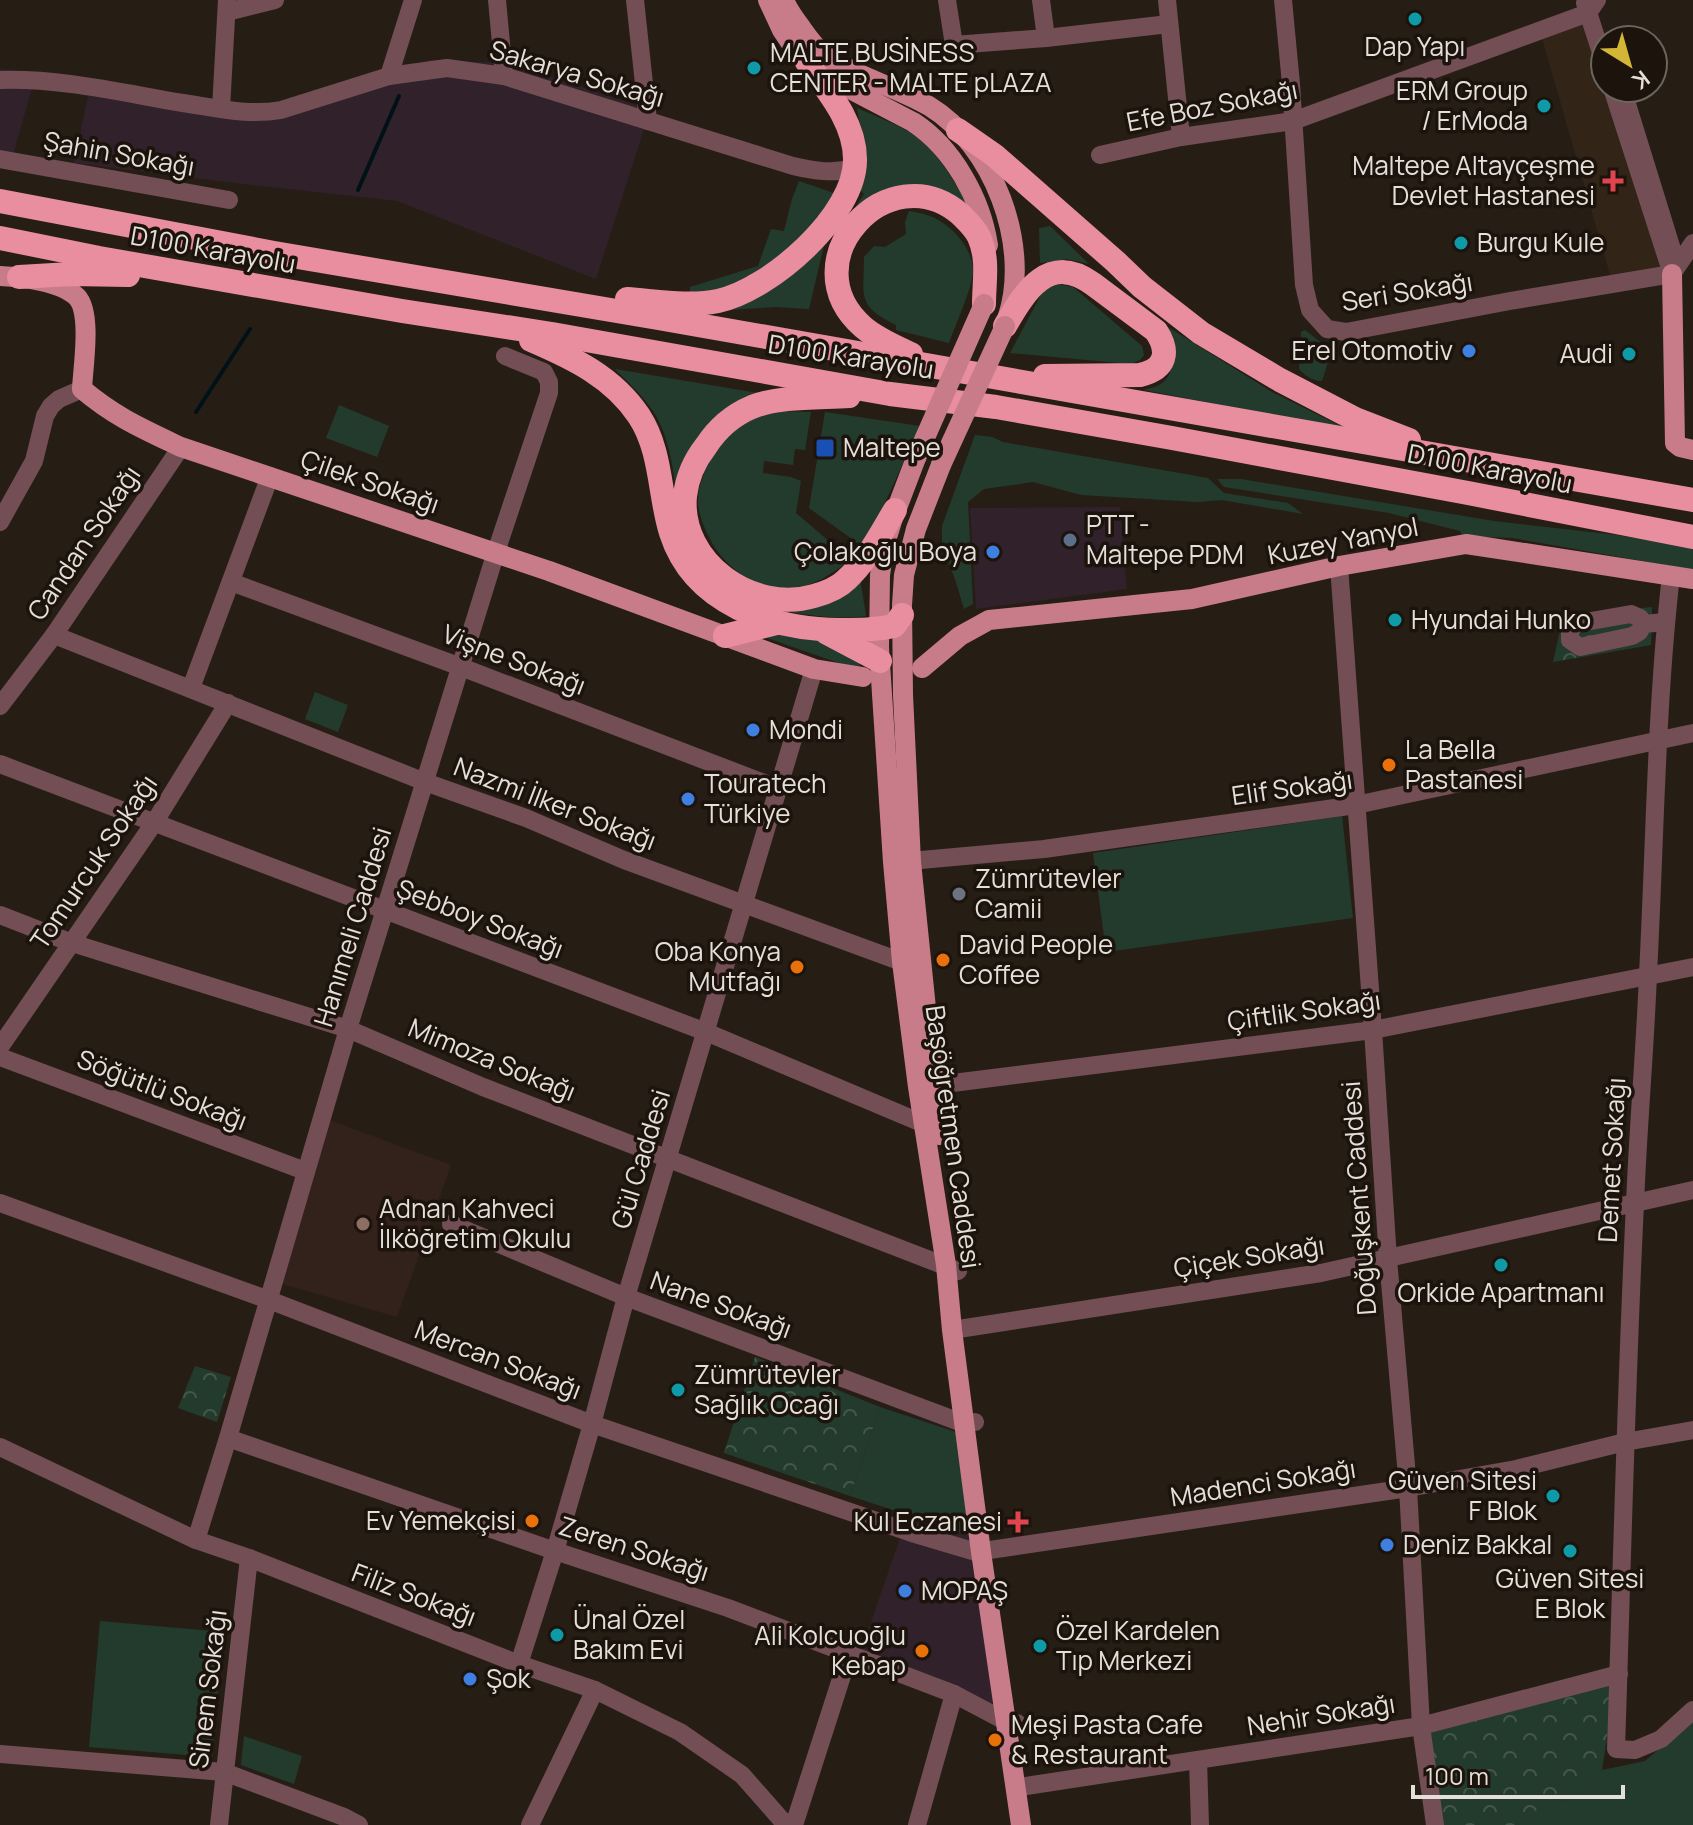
<svg xmlns="http://www.w3.org/2000/svg" width="1693" height="1825" font-family="Manrope,sans-serif">
<style>
.commercial{fill:#31212a}
.built{fill:#322518}
.education{fill:#33221b}
.grass{fill:#233b2d}
.park{fill:url(#park-crowns)}
.lines{fill:none;stroke-linecap:round;stroke-linejoin:round}
.stream{stroke:#001118;stroke-width:4}
.minor{stroke:#734e55;stroke-width:18}
.major{stroke:#c87c8a;stroke-width:20}
.highway{stroke:#e98e9f;stroke-width:24}
.major-bridge{stroke:#c87c8a;stroke-width:20}
.culture-dot{fill:#0f9aa8;stroke:#1c140c;stroke-width:3}
.health-dot{fill:#e0444e;stroke:#1c140c;stroke-width:3}
.shop-dot{fill:#3f7fe0;stroke:#1c140c;stroke-width:3}
.transit-dot{fill:#1a4fb4;stroke:#1c140c;stroke-width:3}
.service-dot{fill:#5c6f8a;stroke:#1c140c;stroke-width:3}
.food-dot{fill:#e8710a;stroke:#1c140c;stroke-width:3}
.worship-dot{fill:#6b7280;stroke:#1c140c;stroke-width:3}
.education-dot{fill:#8d6e63;stroke:#1c140c;stroke-width:3}
.labels{text-anchor:middle;stroke-width:7;stroke-linejoin:round;paint-order:stroke}
.poi-label{font-size:26px;fill:#e5dfd9;stroke:#1c140c;text-anchor:start}
.street-label{font-size:26px;fill:#e5dfd9;stroke:#1c140c}
</style>
<defs>
<pattern id="park-crowns" width="20" height="18" patternUnits="userSpaceOnUse" patternTransform="scale(2)"><rect width="20" height="18" fill="#233b2d"/><path d="M2 6a3 3 0 1 1 6 0M12 15a3 3 0 1 1 6 0" fill="none" stroke="#43574b"/></pattern>
</defs>
<rect width="100%" height="100%" fill="#261e15"/>
<g class="commercial">
<polygon points="429,60 509,63 645,108 645,126 596,279 397,201 243,184 74,163 91,82 240,103 284,105"/>
<polygon points="0,69 36,74 13,155 0,153"/>
<polygon points="1120,507 1127,589 976,609 970,508"/>
<polygon points="908,1515 972,1536 993,1705 861,1651"/>
</g>
<polygon class="built" points="1591,13 1605,59 1605,88 1672,274 1615,292 1540,31"/>
<polygon class="education" points="327,1119 451,1165 397,1317 279,1283"/>
<g class="grass">
<path d="M857,108C875,116 897,124 914,135C938,152 953,180 968,205L932,194L848,218L864,194L858,188L863,141Z"/>
<polygon points="799,181 837,194 804,241 760,279 690,296 690,287 758,266 771,229 784,231 792,199"/>
<path d="M909,211C914,212 922,213 927,215C949,222 973,247 973,271C973,286 955,326 949,343L896,330V325C856,305 864,297 864,257L874,246L885,247L906,234L905,222Z"/>
<polygon points="1050,226 1089,264 1067,259 1040,263 1039,228"/>
<polygon points="826,237 809,309 775,307 730,310 765,293"/>
<polygon points="1057,284 1073,287 1142,346 1144,355 1140,360 1131,364 1010,353 1044,289"/>
<path d="M1160,322L1272,392L1349,430L1144,390C1149,388 1158,387 1162,383C1182,367 1167,340 1160,322Z"/>
<path d="M1305,330L1319,341L1333,346L1322,381C1313,381 1305,376 1299,369L1301,332Z"/>
<path d="M615,369L758,393L676,489C672,462 668,434 653,411C643,396 628,382 615,369Z"/>
<polygon points="339,405 389,426 377,457 326,438"/>
<path d="M778,411L811,412L805,450L795,449L793,465L764,461L763,473L791,477L801,481L796,513L851,560C836,570 821,582 803,586C763,596 724,570 708,535C703,525 698,512 698,500C699,472 723,432 749,419C758,415 769,413 778,411Z"/>
<polygon points="825,412 920,426 867,542 863,547 809,508"/>
<polygon points="975,435 992,437 1003,442 1208,478 1224,493 1288,503 1303,514 1222,500 1198,502 1081,495 1033,482 984,489 968,502 973,604 964,609 955,579 942,547 942,526"/>
<polygon points="1217,479 1241,479 1494,521 1617,535 1693,548 1693,570 1513,538 1462,536 1460,531 1389,513 1224,487"/>
<path d="M860,578L866,616C836,620 807,615 777,610Z"/>
<polygon points="787,632 839,643 861,657 859,670 761,636"/>
<polygon points="315,692 348,705 338,732 305,719"/>
<polygon points="1342,816 1353,918 1106,952 1093,853"/>
<polygon points="880,1407 956,1432 972,1536 850,1496"/>
<polygon points="100,1621 223,1632 212,1757 89,1747"/>
<polygon points="1693,1720 1693,1825 1534,1825 1531,1812 1576,1797 1602,1770 1645,1761"/>
<polygon points="244,1736 302,1756 294,1784 241,1765"/>
</g>
<g class="park">
<polygon points="1652,607 1651,645 1553,662 1563,617"/>
<polygon points="755,1357 880,1407 850,1496 724,1453"/>
<polygon points="195,1366 231,1377 217,1422 178,1408"/>
<polygon points="1617,1674 1602,1770 1576,1797 1532,1812 1534,1825 1440,1825 1421,1727"/>
</g>
<g class="lines">
<g class="stream">
<polyline points="358,190 399,96"/>
<polyline points="196,412 250,329"/>
</g>
<g class="minor">
<polyline points="497,0 504,76"/>
<polyline points="635,0 648,121"/>
<polyline points="947,0 954,45 1046,38 1169,24"/>
<polyline points="1041,0 1046,38"/>
<polyline points="1167,0 1181,137"/>
<polyline points="1283,0 1291,84 1304,285 1310,310 1327,329 1346,332 1510,301 1672,274 1693,243"/>
<polyline points="1585,3 1605,65"/>
<polyline points="227,12 275,0"/>
<polyline points="389,76 413,0"/>
<path d="M0,80C61,78 123,93 183,103C216,108 248,116 281,110L389,76L447,68L504,76L793,166C814,171 834,174 855,168"/>
<polyline points="1612,88 1672,274 1674,256 1622,88"/>
<polyline points="221,109 227,0"/>
<polyline points="1100,155 1181,137 1293,121 1588,13 1597,0"/>
<polyline points="0,159 229,200"/>
<polyline points="0,522 34,461 45,416 51,406 59,399 82,389"/>
<polyline points="1339,566 1373,1030 1388,1259 1408,1488 1421,1726 1435,1825"/>
<path d="M1671,575C1656,707 1655,841 1648,974C1645,1051 1638,1127 1635,1204C1626,1386 1622,1567 1616,1749L1635,1750L1661,1739L1693,1710"/>
<polyline points="231,582 461,667 777,788"/>
<polyline points="1644,624 1639,632 1632,636 1580,647 1570,640 1570,632 1574,624 1631,614 1640,618 1644,624 1665,622"/>
<polyline points="54,635 425,782 526,818 624,860 902,962"/>
<polyline points="191,688 270,476"/>
<polyline points="0,706 54,635 181,447"/>
<polyline points="0,764 706,1032 936,1129"/>
<polyline points="899,862 1044,849 1356,805 1693,733"/>
<polyline points="0,915 72,943 348,1029 483,1087 958,1271"/>
<polyline points="0,1047 154,823 228,703"/>
<polyline points="0,1057 305,1171"/>
<polyline points="921,1087 1373,1030 1693,967"/>
<polyline points="0,1203 269,1300 592,1424 912,1533 976,1552 1408,1488 1516,1469 1625,1442 1693,1430"/>
<polyline points="451,1224 626,1297 965,1424 975,1422"/>
<polyline points="952,1330 1321,1273 1693,1190"/>
<polyline points="228,1438 555,1551 728,1608 954,1694 1007,1722 1017,1723"/>
<polyline points="0,1447 196,1540 249,1558 519,1664 595,1690 680,1732 742,1775 786,1825"/>
<polyline points="196,1540 228,1438 348,1029 496,552 549,393 549,382 544,372 505,356"/>
<polyline points="519,1664 555,1551 592,1424 626,1297 814,669"/>
<polyline points="0,1754 224,1772 344,1817 359,1825"/>
<polyline points="1198,1760 1200,1825"/>
<polyline points="1026,1786 1421,1726 1619,1674"/>
<polyline points="219,1825 249,1558"/>
<polyline points="530,1825 595,1690"/>
<polyline points="794,1825 849,1654"/>
<polyline points="917,1825 954,1694"/>
</g>
<g class="major">
<path d="M768,0L782,30L794,48L819,73L913,122C953,148 981,199 988,245"/>
<path d="M784,0C788,10 794,18 800,26C807,36 814,47 824,54C853,76 897,87 929,106C993,145 1031,244 1008,316"/>
<polyline points="1672,274 1675,443 1680,447 1693,450"/>
<path d="M0,276C22,277 61,281 77,297C92,313 83,367 82,389C115,417 143,429 181,447L549,571L814,669L863,677"/>
<polyline points="916,458 892,521 884,547 880,575 879,648 893,862 902,962 918,1087 946,1265 952,1330 981,1552 1021,1825"/>
<polyline points="922,668 960,636 989,620 1192,599 1339,566 1466,544 1693,579"/>
<polyline points="939,1135 911,862 903,695 902,605 904,575 916,529 941,465"/>
</g>
<g class="highway">
<polyline points="958,130 994,155 1116,262 1142,287 1201,333 1280,380 1355,419 1409,440"/>
<polyline points="0,201 274,253 658,318 1693,500"/>
<polyline points="0,238 99,258 402,311 552,334 890,394 996,407 1172,438 1468,493 1693,537"/>
<polyline points="19,277 71,274 128,275"/>
<path d="M627,299C656,301 689,307 718,301C770,290 856,215 855,159C855,122 827,90 807,62"/>
<path d="M1005,326C1025,291 1049,252 1093,284L1156,331C1170,352 1166,369 1140,375L1045,376"/>
<path d="M531,340C573,358 613,377 639,416C662,451 659,495 671,533C694,605 772,629 840,630C859,630 876,630 894,626L902,615"/>
<path d="M911,354C894,346 877,339 863,327C788,261 889,153 960,214C967,221 975,228 979,237C989,259 984,282 984,304"/>
<path d="M849,396C819,398 780,396 752,407C733,415 717,429 706,446C695,460 687,478 685,496C679,563 753,614 814,596C825,593 838,588 846,580C867,561 881,533 895,510"/>
<polyline points="827,633 880,661"/>
<polyline points="725,636 776,623"/>
</g>
<g class="major-bridge">
<polyline points="916,458 984,304"/>
<polyline points="941,465 1005,326"/>
</g>
</g>
<g class="culture-dot">
<circle cx="1415" cy="19" r="8"/>
<circle cx="754" cy="68" r="8"/>
<circle cx="1544" cy="106" r="8"/>
<circle cx="1461" cy="243" r="8"/>
<circle cx="1629" cy="354" r="8"/>
<circle cx="1395" cy="620" r="8"/>
<circle cx="1501" cy="1265" r="8"/>
<circle cx="678" cy="1390" r="8"/>
<circle cx="1553" cy="1496" r="8"/>
<circle cx="1570" cy="1551" r="8"/>
<circle cx="557" cy="1635" r="8"/>
<circle cx="1040" cy="1646" r="8"/>
</g>
<g class="health-dot">
<path d="M1609 169h8v8h8v8h-8v8h-8v-8h-8v-8h8z"/>
<path d="M1014 1510h8v8h8v8h-8v8h-8v-8h-8v-8h8z"/>
</g>
<g class="shop-dot">
<circle cx="1469" cy="351" r="8"/>
<circle cx="993" cy="552" r="8"/>
<circle cx="753" cy="730" r="8"/>
<circle cx="688" cy="799" r="8"/>
<circle cx="1387" cy="1545" r="8"/>
<circle cx="905" cy="1591" r="8"/>
<circle cx="470" cy="1679" r="8"/>
</g>
<rect class="transit-dot" x="815" y="438" width="20" height="20" rx="4"/>
<circle class="service-dot" cx="1070" cy="540" r="8"/>
<g class="food-dot">
<circle cx="1389" cy="765" r="8"/>
<circle cx="943" cy="960" r="8"/>
<circle cx="797" cy="967" r="8"/>
<circle cx="532" cy="1521" r="8"/>
<circle cx="922" cy="1651" r="8"/>
<circle cx="995" cy="1740" r="8"/>
</g>
<circle class="worship-dot" cx="959" cy="894" r="8"/>
<circle class="education-dot" cx="363" cy="1224" r="8"/>
<g class="labels">
<g class="poi-label">
<text x="1415" y="56" text-anchor="middle">Dap Yapı</text>
<text x="770" y="62">MALTE BUSİNESS<tspan x="770" dy="30">CENTER - MALTE pLAZA</tspan></text>
<text x="1528" y="100" text-anchor="end">ERM Group<tspan x="1528" dy="30">/ ErModa</tspan></text>
<text x="1595" y="175" text-anchor="end">Maltepe Altayçeşme<tspan x="1595" dy="30">Devlet Hastanesi</tspan></text>
<text x="1477" y="252">Burgu Kule</text>
<text x="1453" y="360" text-anchor="end">Erel Otomotiv</text>
<text x="1613" y="363" text-anchor="end">Audi</text>
<text x="843" y="457">Maltepe</text>
<text x="1086" y="534">PTT -<tspan x="1086" dy="30">Maltepe PDM</tspan></text>
<text x="977" y="561" text-anchor="end">Çolakoğlu Boya</text>
<text x="1411" y="629">Hyundai Hunko</text>
<text x="769" y="739">Mondi</text>
<text x="1405" y="759">La Bella<tspan x="1405" dy="30">Pastanesi</tspan></text>
<text x="704" y="793">Touratech<tspan x="704" dy="30">Türkiye</tspan></text>
<text x="975" y="888">Zümrütevler<tspan x="975" dy="30">Camii</tspan></text>
<text x="959" y="954">David People<tspan x="959" dy="30">Coffee</tspan></text>
<text x="781" y="961" text-anchor="end">Oba Konya<tspan x="781" dy="30">Mutfağı</tspan></text>
<text x="379" y="1218">Adnan Kahveci<tspan x="379" dy="30">İlköğretim Okulu</tspan></text>
<text x="1501" y="1302" text-anchor="middle">Orkide Apartmanı</text>
<text x="694" y="1384">Zümrütevler<tspan x="694" dy="30">Sağlık Ocağı</tspan></text>
<text x="1537" y="1490" text-anchor="end">Güven Sitesi<tspan x="1537" dy="30">F Blok</tspan></text>
<text x="516" y="1530" text-anchor="end">Ev Yemekçisi</text>
<text x="1002" y="1531" text-anchor="end">Kul Eczanesi</text>
<text x="1403" y="1554">Deniz Bakkal</text>
<text x="1570" y="1588" text-anchor="middle">Güven Sitesi<tspan x="1570" dy="30">E Blok</tspan></text>
<text x="921" y="1600">MOPAŞ</text>
<text x="573" y="1629">Ünal Özel<tspan x="573" dy="30">Bakım Evi</tspan></text>
<text x="1056" y="1640">Özel Kardelen<tspan x="1056" dy="30">Tıp Merkezi</tspan></text>
<text x="906" y="1645" text-anchor="end">Ali Kolcuoğlu<tspan x="906" dy="30">Kebap</tspan></text>
<text x="486" y="1688">Şok</text>
<text x="1011" y="1734">Meşi Pasta Cafe<tspan x="1011" dy="30">&amp; Restaurant</tspan></text>
</g>
<g class="street-label">
<text transform="translate(577 74) rotate(16)" y="9">Sakarya Sokağı</text>
<text transform="translate(1212 106) rotate(-11)" y="9">Efe Boz Sokağı</text>
<text transform="translate(119 154) rotate(10)" y="9">Şahin Sokağı</text>
<text transform="translate(213 250) rotate(10)" y="9">D100 Karayolu</text>
<text transform="translate(1407 292) rotate(-9)" y="9">Seri Sokağı</text>
<text transform="translate(851 357) rotate(9)" y="9">D100 Karayolu</text>
<text transform="translate(1490 469) rotate(11)" y="9">D100 Karayolu</text>
<text transform="translate(370 482) rotate(19)" y="9">Çilek Sokağı</text>
<text transform="translate(1343 541) rotate(-11)" y="9">Kuzey Yanyol</text>
<text transform="translate(84 543) rotate(-56)" y="9">Candan Sokağı</text>
<text transform="translate(514 660) rotate(21)" y="9">Vişne Sokağı</text>
<text transform="translate(1292 788) rotate(-8)" y="9">Elif Sokağı</text>
<text transform="translate(555 804) rotate(21)" y="9">Nazmi İlker Sokağı</text>
<text transform="translate(94 862) rotate(-56)" y="9">Tomurcuk Sokağı</text>
<text transform="translate(480 919) rotate(21)" y="9">Şebboy Sokağı</text>
<text transform="translate(353 927) rotate(-73)" y="9">Hanımeli Caddesi</text>
<text transform="translate(1304 1011) rotate(-8)" y="9">Çiftlik Sokağı</text>
<text transform="translate(492 1060) rotate(22)" y="9">Mimoza Sokağı</text>
<text transform="translate(162 1090) rotate(21)" y="9">Söğütlü Sokağı</text>
<text transform="translate(953 1137) rotate(82)" y="9">Başöğretmen Caddesi</text>
<text transform="translate(641 1159) rotate(-73)" y="9">Gül Caddesi</text>
<text transform="translate(1612 1160) rotate(-87)" y="9">Demet Sokağı</text>
<text transform="translate(1359 1198) rotate(-94)" y="9">Doğuşkent Caddesi</text>
<text transform="translate(1249 1257) rotate(-9)" y="9">Çiçek Sokağı</text>
<text transform="translate(721 1305) rotate(20)" y="9">Nane Sokağı</text>
<text transform="translate(498 1360) rotate(21)" y="9">Mercan Sokağı</text>
<text transform="translate(1263 1483) rotate(-9)" y="9">Madenci Sokağı</text>
<text transform="translate(634 1549) rotate(18)" y="9">Zeren Sokağı</text>
<text transform="translate(414 1595) rotate(21)" y="9">Filiz Sokağı</text>
<text transform="translate(208 1689) rotate(-83)" y="9">Sinem Sokağı</text>
<text transform="translate(1321 1715) rotate(-9)" y="9">Nehir Sokağı</text>
</g>
</g>
<g transform="translate(1629 64) rotate(143)"><circle r="38" fill="#1c140c" stroke="#6c655e" stroke-width="2"/>
<path d="M0-6L14 30L0 20L-14 30Z" fill="#d3b635"/>
<text y="-12" font-size="22" font-weight="bold" text-anchor="middle" fill="#e5dfd9">K</text>
</g>
<path d="M1413 1785v12h210v-12" fill="none" stroke="#e5dfd9" stroke-width="4"/>
<text x="1425" y="1785" font-size="24" fill="#e5dfd9" stroke="#1c140c" stroke-width="6" paint-order="stroke">100 m</text>
</svg>
